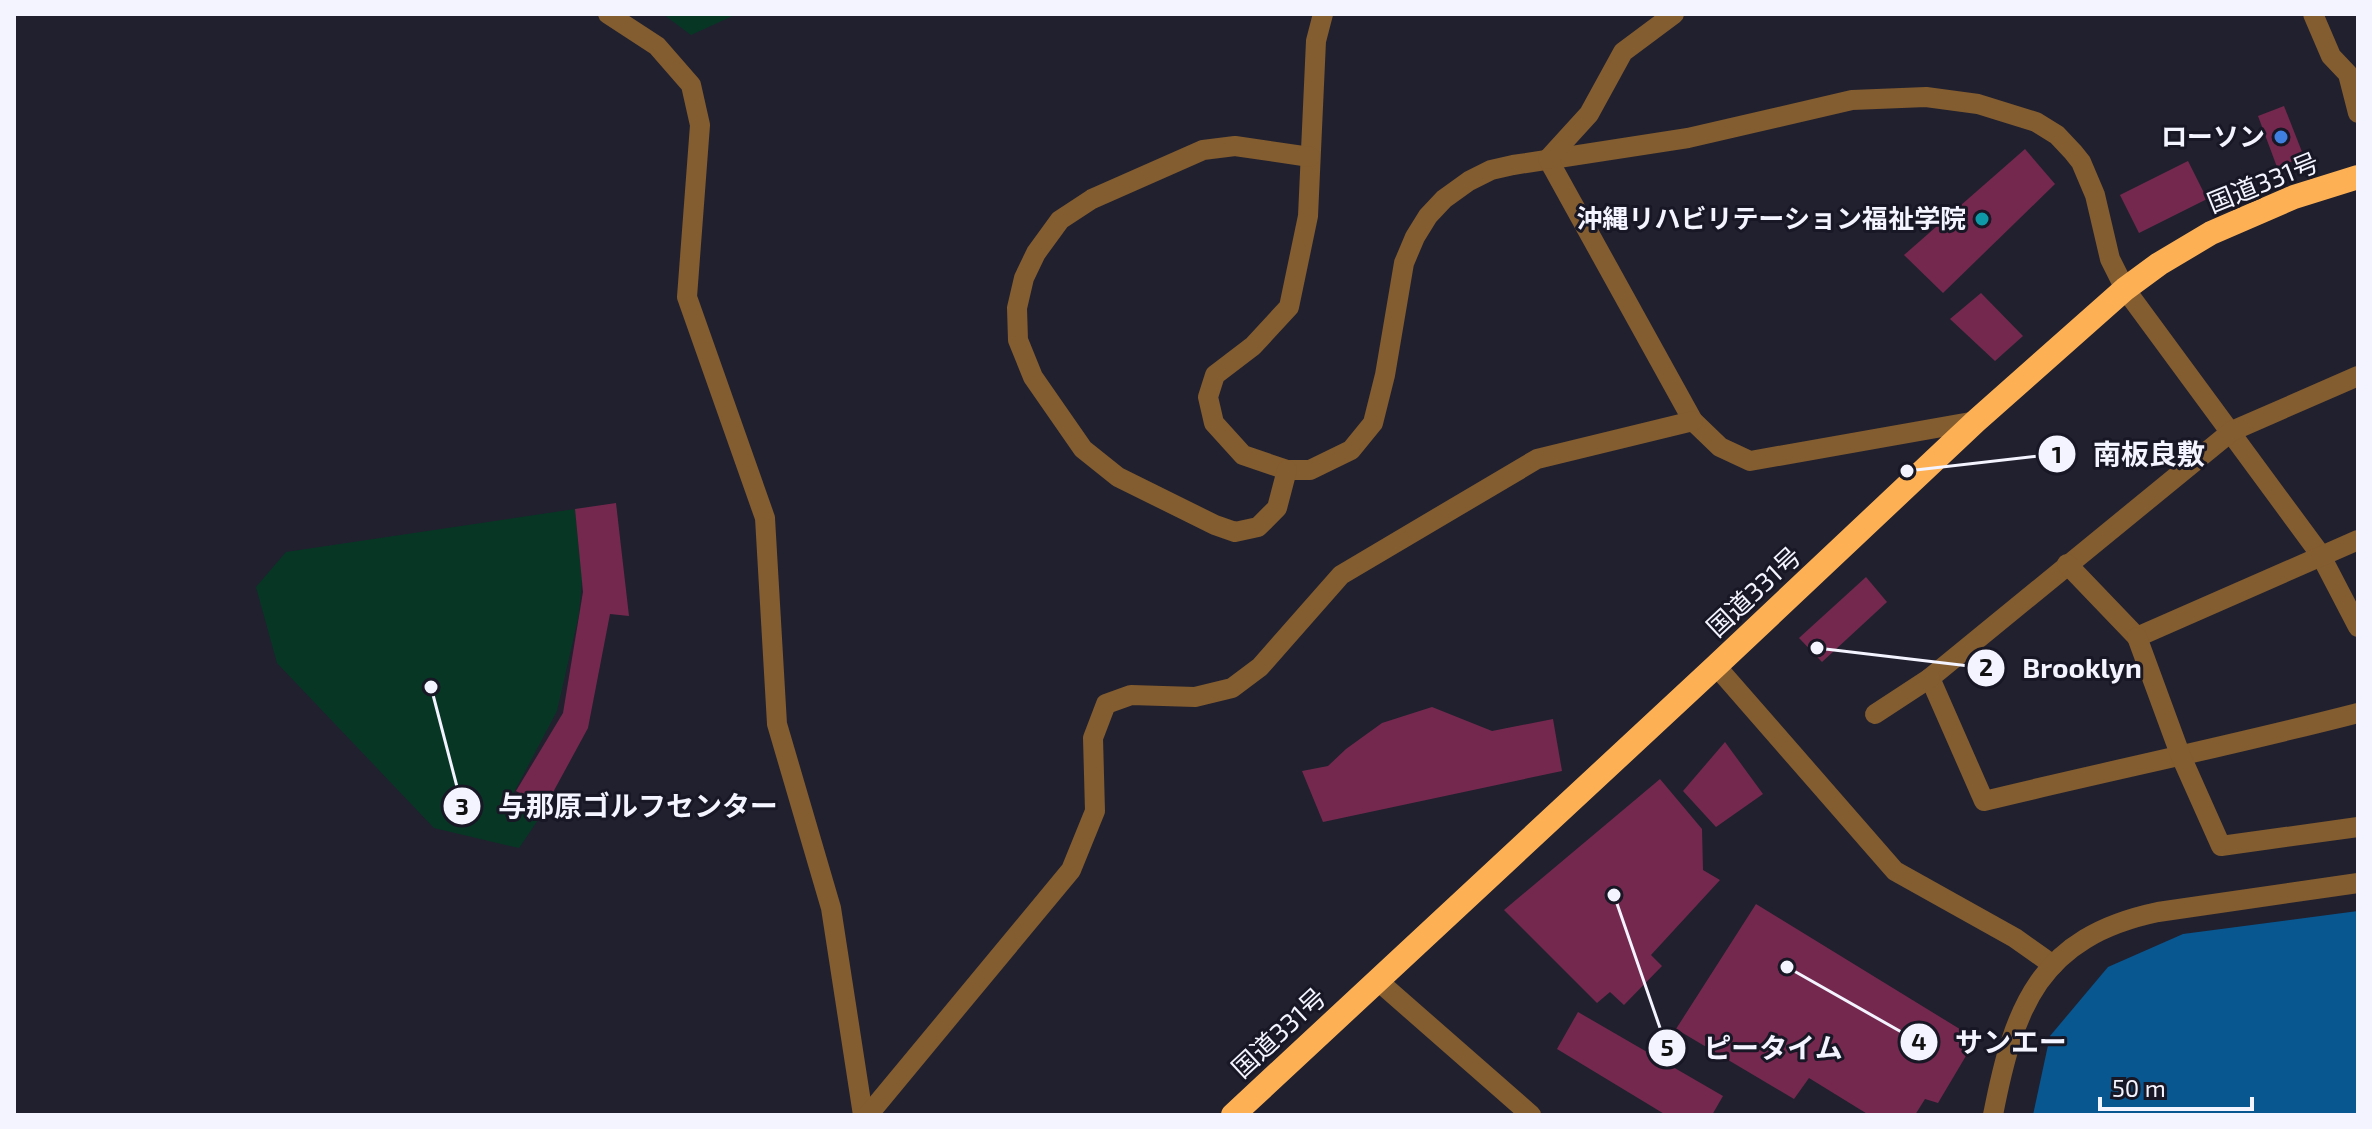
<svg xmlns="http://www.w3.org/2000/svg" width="2372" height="1129" font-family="'Exo 2','Noto Sans JP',sans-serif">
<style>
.green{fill:#073724}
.water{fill:#085790}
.building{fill:#74284e}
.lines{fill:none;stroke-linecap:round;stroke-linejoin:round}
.minor{stroke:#835c2f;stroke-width:20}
.highway{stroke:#feb154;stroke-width:24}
.shop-dot{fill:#3f7fe0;stroke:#171725;stroke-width:3}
.culture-dot{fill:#0f9aa8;stroke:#171725;stroke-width:3}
.labels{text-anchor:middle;stroke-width:6;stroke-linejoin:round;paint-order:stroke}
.poi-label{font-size:26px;font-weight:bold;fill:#f3f4ff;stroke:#171725;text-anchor:end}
.street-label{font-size:26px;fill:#f3f4ff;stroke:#171725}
.leader{fill:none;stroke:#f3f4ff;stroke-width:3}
.callout-dot{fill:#f3f4ff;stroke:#171725;stroke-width:3}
.mark-label{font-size:24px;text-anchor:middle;font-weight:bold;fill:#111}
.callout-label{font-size:28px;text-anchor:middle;font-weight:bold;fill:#f3f4ff;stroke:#171725;stroke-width:6;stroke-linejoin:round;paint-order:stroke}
</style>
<rect width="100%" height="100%" fill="#20202f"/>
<g class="green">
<polygon points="663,14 737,14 691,35"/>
<polygon points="575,509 582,578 579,614 557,711 511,798 542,814 519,848 434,828 277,663 256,587 286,552"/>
</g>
<polygon class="water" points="2358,911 2358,1115 2033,1115 2050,1036 2108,967 2183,934"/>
<g class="building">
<polygon points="2284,106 2304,157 2277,167 2258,116"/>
<polygon points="2025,149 2055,184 1943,293 1904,255"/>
<polygon points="2188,161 2207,199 2139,233 2120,195"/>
<polygon points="1981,293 2023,336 1995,361 1950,319"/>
<polygon points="616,503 629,616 610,614 588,728 545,807 516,791 563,713 583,592 575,509"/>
<polygon points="1866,577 1887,602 1822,662 1799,638"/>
<polygon points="1432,707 1492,731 1553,719 1562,771 1323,822 1302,771 1328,766 1346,749 1382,723"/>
<polygon points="1725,742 1763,794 1716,827 1683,791"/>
<polygon points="1660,779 1702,829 1703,870 1720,880 1651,955 1662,966 1624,1005 1610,992 1597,1003 1504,910"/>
<polygon points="1756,904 1976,1039 1938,1103 1925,1099 1915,1115 1869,1115 1809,1078 1794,1099 1676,1029"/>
<polygon points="1578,1012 1723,1096 1712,1115 1666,1115 1557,1049"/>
</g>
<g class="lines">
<g class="minor">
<polyline points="608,14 657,46 691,85 700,125 687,297 765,518 777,724 831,908 863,1115"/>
<polyline points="1323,14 1316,41 1308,216 1289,307 1253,346 1215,375 1208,397 1214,423 1243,455 1287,470 1310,470 1351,450 1373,423 1385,375 1404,263 1415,237 1428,216 1444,199 1469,181 1491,170 1513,165 1688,138 1852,100 1926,97 1978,104 2036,122 2057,135 2073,152 2081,162 2095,195 2110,259 2125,289 2320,554 2358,627"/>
<polyline points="2313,14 2331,56 2348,74 2358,113"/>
<polyline points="1548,159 1693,421 1720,447 1750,461 1976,421"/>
<polyline points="1548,159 1589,114 1623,52 1674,14"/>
<path d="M2358,376L2232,431L1930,678L1984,801C2108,771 2234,745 2358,713"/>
<polyline points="1287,470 1277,508 1258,527 1235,532 1215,525 1118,477 1083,449 1033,377 1018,340 1017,308 1024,278 1036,253 1060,220 1092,199 1203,150 1235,146 1310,157"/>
<polyline points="2067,564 2137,637 2358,540"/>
<polyline points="2137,637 2180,754 2221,846 2358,827"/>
<polyline points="1716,666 1895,871 2015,938 2053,965"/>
<polyline points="1875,714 1930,678"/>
<polyline points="1377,980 1531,1115"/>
<polyline points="868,1115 1071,870 1095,811 1093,738 1106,704 1131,695 1195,697 1232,688 1260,667 1341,575 1537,459 1693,421"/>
<path d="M1993,1115C2014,1007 2039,937 2158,912L2358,883"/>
</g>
<polyline class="highway" points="1233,1115 1716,666 1976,421 2125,289 2159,264 2211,233 2294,197 2358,177"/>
</g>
<circle class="shop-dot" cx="2281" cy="137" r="8"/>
<circle class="culture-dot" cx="1982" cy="219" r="8"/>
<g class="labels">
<g class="poi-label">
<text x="2265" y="146">ローソン</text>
<text x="1966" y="228">沖縄リハビリテーション福祉学院</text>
</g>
<g class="street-label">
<text transform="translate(2263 183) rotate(-22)" y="9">国道331号</text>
<text transform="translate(1754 592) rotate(-43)" y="9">国道331号</text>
<text transform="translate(1279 1033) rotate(-43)" y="9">国道331号</text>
</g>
</g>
<path class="leader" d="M1907 471L2057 454M1817 648L1986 668M431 687L462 806M1787 967L1919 1042M1614 895L1667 1048"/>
<g class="callout-dot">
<circle cx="1907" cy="471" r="8"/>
<circle cx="1817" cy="648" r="8"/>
<circle cx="431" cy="687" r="8"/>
<circle cx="1787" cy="967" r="8"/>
<circle cx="1614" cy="895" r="8"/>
<circle cx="2057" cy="454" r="20"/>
<circle cx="1986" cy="668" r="20"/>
<circle cx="462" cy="806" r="20"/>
<circle cx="1919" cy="1042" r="20"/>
<circle cx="1667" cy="1048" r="20"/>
</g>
<g class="mark-label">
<text x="2057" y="463">1</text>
<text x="1986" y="676">2</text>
<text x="462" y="815">3</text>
<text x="1919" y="1050">4</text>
<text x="1667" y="1056">5</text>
</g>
<g class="callout-label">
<text x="2149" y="464">南板良敷</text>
<text x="2082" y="678">Brooklyn</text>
<text x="638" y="816">与那原ゴルフセンター</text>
<text x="2011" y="1052">サンエー</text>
<text x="1773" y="1058">ピータイム</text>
</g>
<rect width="2372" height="1129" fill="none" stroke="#f3f4ff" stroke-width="32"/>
<path d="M2100 1097v12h152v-12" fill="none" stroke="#f3f4ff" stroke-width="4"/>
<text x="2112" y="1097" font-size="24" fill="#f3f4ff" stroke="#171725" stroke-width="6" paint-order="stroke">50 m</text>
</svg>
